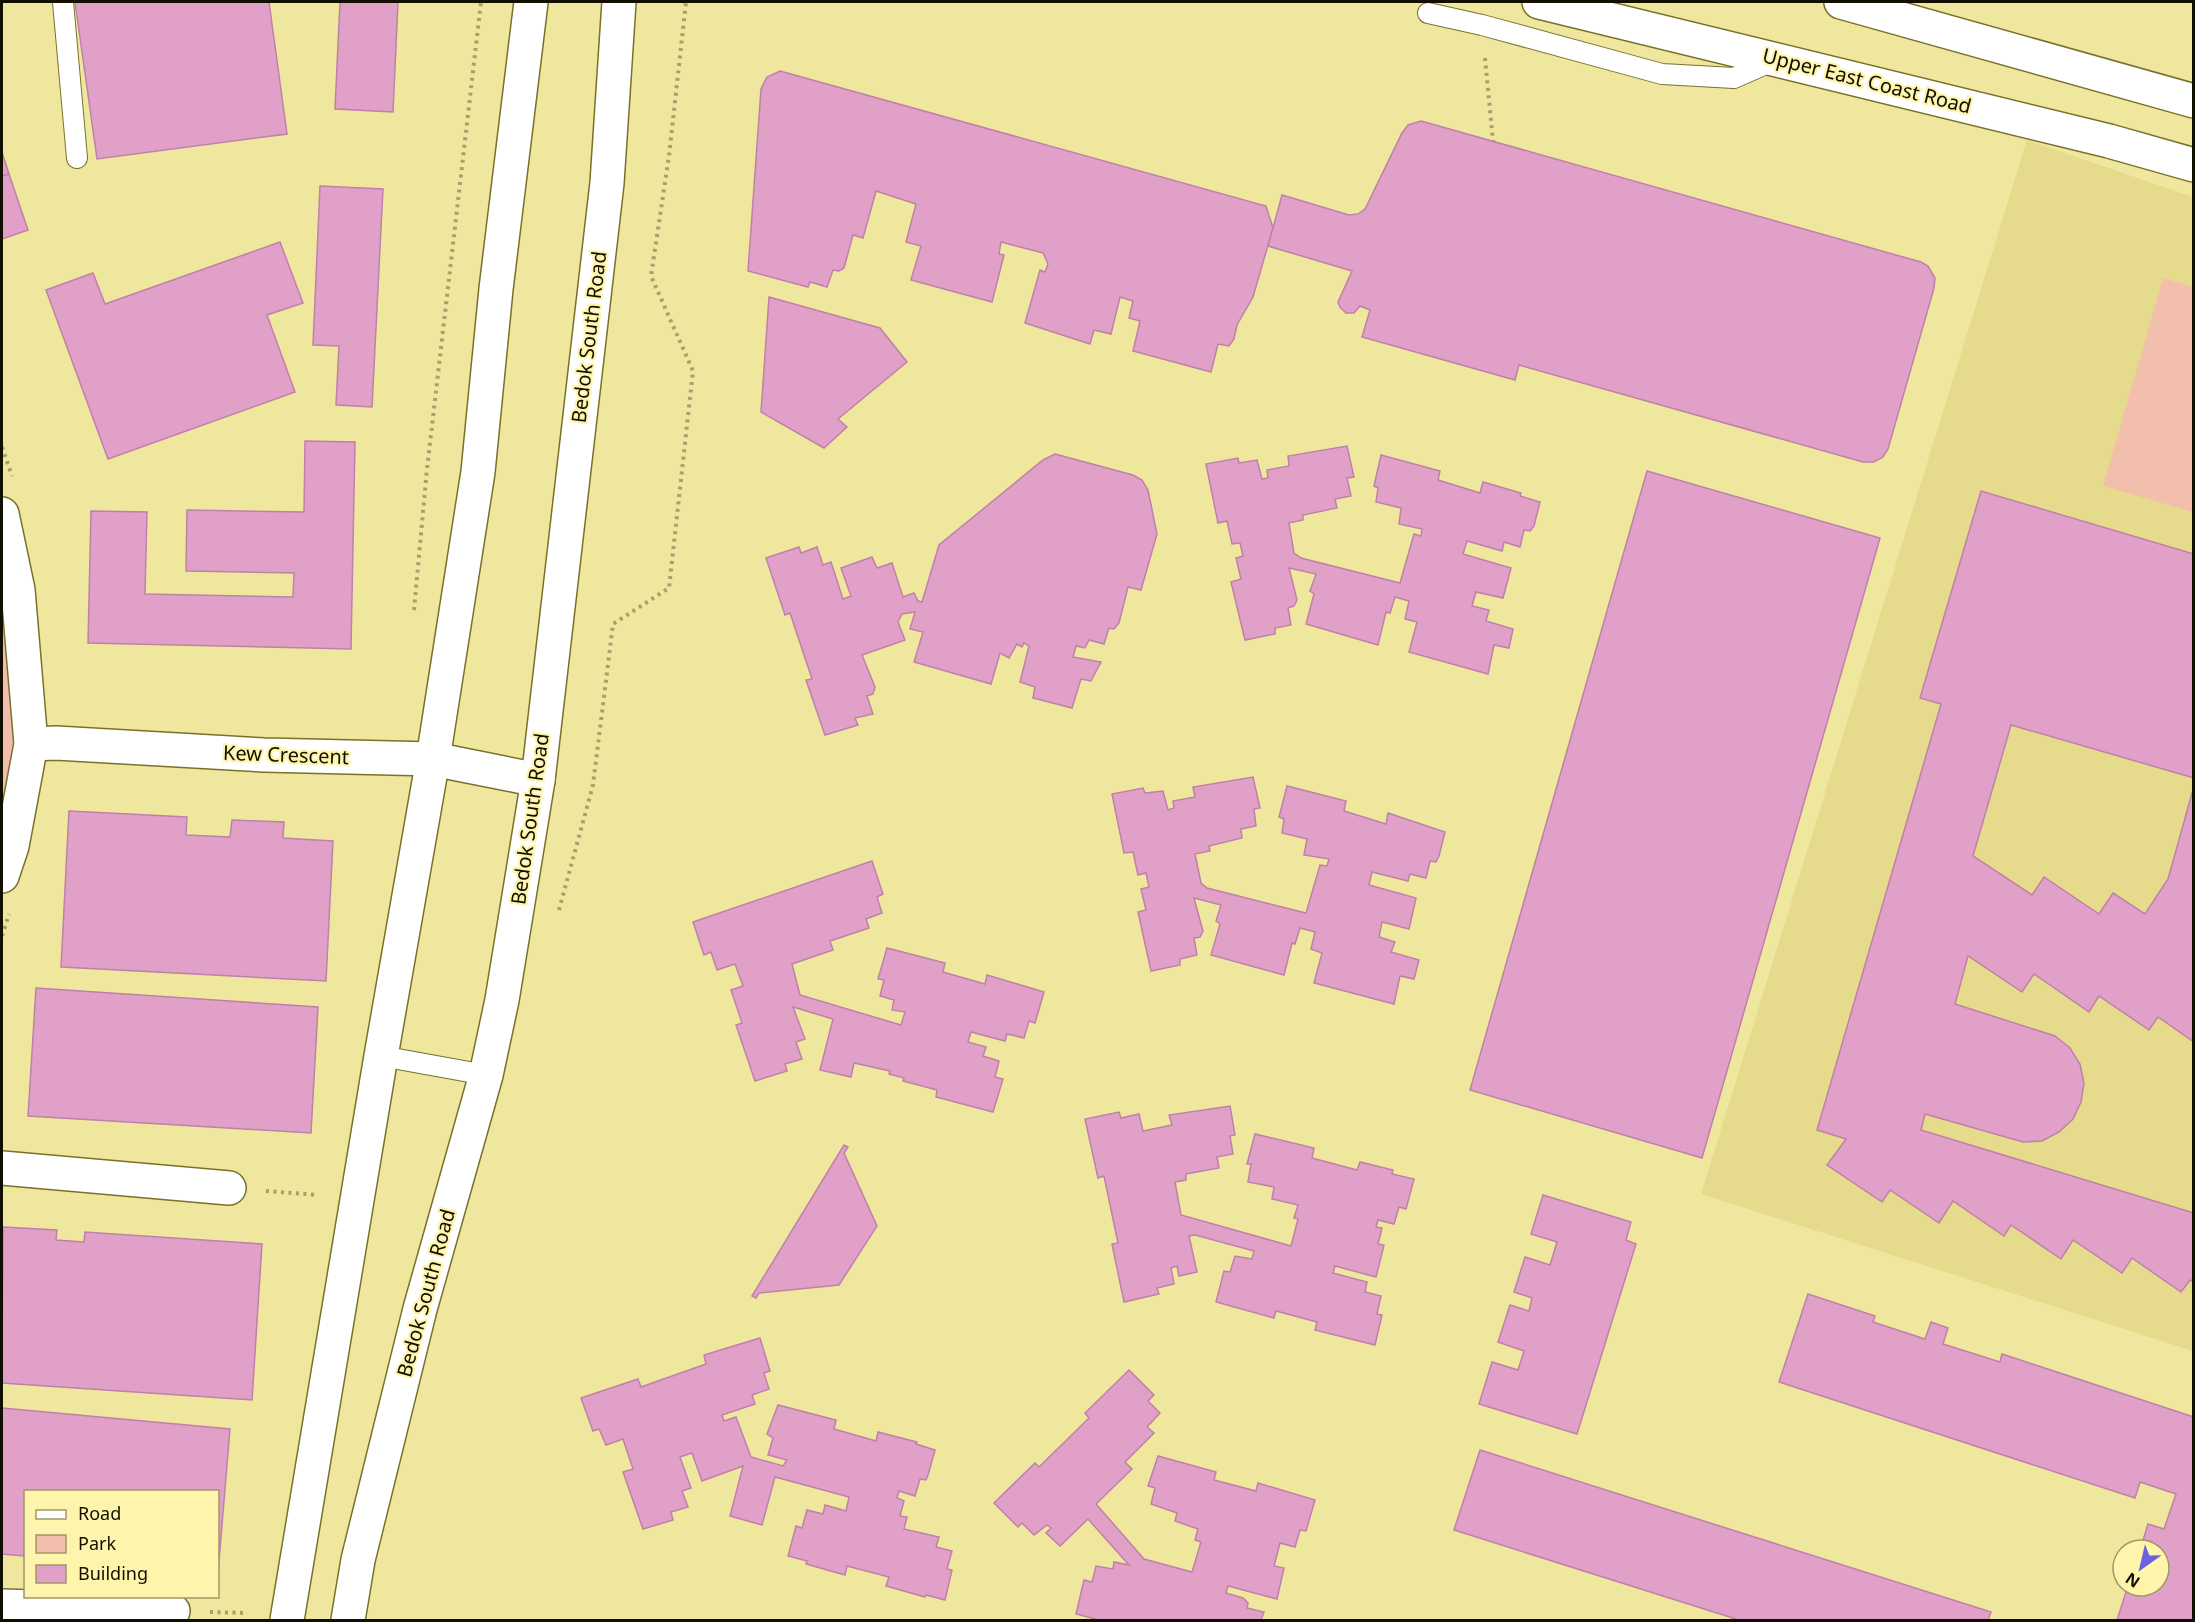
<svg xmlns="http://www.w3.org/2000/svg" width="2195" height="1622" font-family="'Noto Sans',sans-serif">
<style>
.built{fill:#e6db8c}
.green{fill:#f2bfac}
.building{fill:#e0a0c8;stroke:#bf81a8;stroke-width:1.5}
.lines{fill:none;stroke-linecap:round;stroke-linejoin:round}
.service-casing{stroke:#7a7029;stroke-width:22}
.minor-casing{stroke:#7a7029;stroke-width:36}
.secondary-casing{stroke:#7a7029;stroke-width:36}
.path{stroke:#a7a06a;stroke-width:4;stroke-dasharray:3 4.5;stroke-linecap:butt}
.service{stroke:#fff;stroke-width:20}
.minor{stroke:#fff;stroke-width:33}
.secondary{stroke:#fff;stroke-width:33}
.labels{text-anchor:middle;stroke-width:4.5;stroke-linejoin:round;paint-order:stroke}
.street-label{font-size:20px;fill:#120e00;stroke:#fef4ab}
</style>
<rect width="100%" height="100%" fill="#f0e79e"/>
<polygon class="built" points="2027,140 2193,197 2193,1351 1701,1194"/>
<g class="green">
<polygon points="2163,278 2193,287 2193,512 2103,486"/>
<polygon points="2,572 18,740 2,845"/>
</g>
<g class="building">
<polygon points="75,2 269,2 287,134 97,159"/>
<polygon points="340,2 398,2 393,112 335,109"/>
<polygon points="780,71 1266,206 1273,228 1253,297 1237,325 1234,339 1229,346 1218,344 1211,372 1133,351 1140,321 1129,318 1133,301 1120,297 1111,334 1094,330 1090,344 1025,323 1040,270 1045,272 1048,264 1043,253 1001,242 999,254 1004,255 992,302 911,280 921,246 906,242 916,204 876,191 863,238 853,235 844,268 839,271 833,270 827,287 810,282 808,287 748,271 761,89 767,77"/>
<polygon points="1421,121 1921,262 1928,266 1935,278 1934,288 1888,449 1883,457 1874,462 1863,462 1519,365 1515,380 1362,337 1370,310 1360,306 1354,313 1346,313 1340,307 1338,302 1352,271 1268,246 1282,195 1349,215 1358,214 1365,209 1402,133 1408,125"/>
<polygon points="2,152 9,174 2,176"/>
<polygon points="9,174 28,230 2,239 2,176"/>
<polygon points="320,186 383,189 372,407 336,405 339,346 313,345"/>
<polygon points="280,242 303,303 267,315 295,392 108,459 46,290 93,273 105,304"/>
<polygon points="769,297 880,328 907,362 838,419 847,427 824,448 761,412"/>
<polygon points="305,441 355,442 351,649 88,643 91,511 147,512 145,594 293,597 294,573 186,571 187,510 304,512"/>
<polygon points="1347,446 1354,477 1347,478 1351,496 1335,499 1337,508 1303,515 1303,520 1289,523 1294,553 1301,558 1400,583 1414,534 1421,536 1422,529 1399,524 1401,508 1376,502 1378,488 1374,486 1381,455 1440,471 1438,480 1480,493 1483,482 1521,493 1520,496 1540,502 1534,526 1530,531 1524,530 1520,547 1504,542 1502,551 1467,541 1463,554 1511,568 1503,598 1476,592 1472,606 1489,610 1486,621 1513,629 1509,648 1494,645 1488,674 1409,652 1417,622 1405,619 1409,601 1395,597 1390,613 1386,612 1378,645 1306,624 1314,594 1310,591 1316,574 1289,568 1297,600 1294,606 1288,608 1291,625 1275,628 1275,634 1245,640 1231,582 1241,579 1236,558 1243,556 1240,543 1232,544 1227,521 1218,523 1206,464 1238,458 1239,463 1257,460 1262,479 1268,478 1267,470 1289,466 1288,456"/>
<polygon points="1055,454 1133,475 1142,480 1148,490 1157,534 1141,590 1128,587 1119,623 1114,629 1109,628 1104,644 1089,640 1085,648 1076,646 1073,657 1101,662 1091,681 1081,679 1072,708 1033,698 1035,687 1020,682 1029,646 1024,643 1022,647 1017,644 1009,658 1000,653 991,684 914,662 923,632 910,629 915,612 902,614 898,622 905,640 862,655 875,687 873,694 867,696 873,714 855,718 858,725 825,735 806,680 812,679 790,613 785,615 766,558 799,547 801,553 817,547 823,565 831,562 843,599 851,596 841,568 872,557 877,568 892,563 903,597 914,593 918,601 922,602 939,545 1043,460"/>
<polygon points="1647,471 1880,538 1702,1158 1470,1090"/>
<polygon points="1981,491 2194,554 2194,778 2011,725 1973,856 2032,895 2044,877 2099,914 2113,893 2145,914 2168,879 2194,786 2194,1042 2158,1017 2149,1030 2099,996 2089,1012 2034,974 2022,992 1968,956 1955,1004 2055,1036 2070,1048 2080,1064 2084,1083 2081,1102 2073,1119 2059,1132 2042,1141 2023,1142 1925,1114 1921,1130 2194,1213 2194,1282 2190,1280 2181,1292 2132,1258 2122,1273 2073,1240 2061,1259 2011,1225 2004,1236 1953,1201 1939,1223 1890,1190 1882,1202 1827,1165 1846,1139 1817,1130 1941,704 1920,698"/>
<polygon points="1253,777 1260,808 1254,809 1256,826 1241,829 1242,838 1209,846 1210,851 1195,854 1201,883 1207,888 1306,913 1320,865 1327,866 1329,859 1304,855 1307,839 1282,833 1284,819 1279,817 1287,786 1346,801 1344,811 1386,824 1388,813 1445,832 1439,856 1436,862 1430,861 1426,878 1410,874 1408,881 1372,872 1369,885 1416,898 1409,929 1382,922 1379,937 1395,942 1391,952 1419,960 1414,979 1400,976 1394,1004 1314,983 1322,953 1311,949 1315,932 1300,928 1295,944 1292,943 1284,975 1211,955 1220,924 1216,921 1221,905 1194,898 1203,931 1200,937 1194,938 1197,955 1180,959 1180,965 1151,971 1138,912 1146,910 1141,889 1149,887 1146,873 1138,875 1133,852 1124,853 1112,794 1143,788 1145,793 1163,791 1168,810 1174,808 1173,801 1195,797 1193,787"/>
<polygon points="69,811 187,817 186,835 230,837 232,820 284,822 283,838 333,841 326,981 61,967"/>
<polygon points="872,861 883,894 877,897 882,913 866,919 869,928 830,941 833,950 792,964 800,995 901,1025 905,1012 892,1010 894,1000 880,996 884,980 878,979 887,948 945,963 943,972 985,984 987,975 1044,992 1035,1023 1029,1021 1024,1038 1007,1034 1005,1041 971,1032 968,1042 986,1047 983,1056 999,1061 995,1077 1003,1079 993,1112 936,1097 937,1090 903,1081 904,1078 889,1074 890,1071 854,1063 851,1077 820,1070 833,1019 793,1007 805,1039 796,1042 802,1059 785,1064 787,1071 755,1081 736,1025 742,1023 731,990 743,986 735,964 717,970 711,952 704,955 693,922"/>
<polygon points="36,988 318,1007 311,1133 28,1116"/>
<polygon points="1230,1106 1235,1135 1230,1136 1233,1154 1217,1157 1219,1168 1186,1174 1186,1180 1175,1182 1181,1215 1291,1246 1298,1219 1294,1218 1298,1205 1272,1199 1274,1187 1248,1182 1251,1164 1247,1164 1255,1134 1314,1148 1312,1158 1357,1170 1360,1162 1393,1170 1392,1174 1414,1179 1406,1209 1399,1207 1394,1224 1378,1220 1376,1227 1382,1228 1378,1244 1384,1245 1376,1277 1335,1266 1333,1273 1367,1282 1365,1292 1381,1296 1377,1314 1382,1315 1375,1345 1315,1330 1317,1322 1276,1311 1274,1318 1216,1302 1224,1271 1230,1272 1235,1256 1252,1259 1254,1251 1195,1235 1189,1236 1197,1272 1179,1276 1177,1266 1171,1268 1174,1284 1157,1288 1159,1294 1124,1302 1112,1244 1118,1243 1104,1176 1098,1178 1085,1119 1119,1112 1121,1118 1139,1114 1143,1131 1172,1125 1169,1115"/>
<polygon points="844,1145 848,1147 844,1153 877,1226 839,1285 759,1293 756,1298 752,1296"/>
<polygon points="1543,1195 1631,1222 1626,1240 1636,1244 1577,1434 1479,1404 1492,1362 1518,1370 1524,1351 1498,1342 1510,1305 1529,1311 1532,1298 1514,1292 1525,1257 1550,1265 1557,1242 1531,1234"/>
<polygon points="3,1227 57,1230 56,1240 84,1242 85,1232 262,1244 252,1400 2,1383"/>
<polygon points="1808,1294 1875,1316 1873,1322 1925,1339 1931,1322 1948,1328 1943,1344 2000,1362 2002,1354 2194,1417 2194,1620 2117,1620 2128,1586 2159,1586 2159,1550 2140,1550 2148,1524 2164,1529 2176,1494 2140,1482 2135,1498 1779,1382"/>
<polygon points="760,1338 770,1371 764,1373 769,1389 752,1395 755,1404 722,1415 724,1421 736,1417 751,1457 783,1466 787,1460 768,1455 773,1438 767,1434 778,1405 836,1420 834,1429 876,1441 878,1432 917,1442 916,1444 935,1450 928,1475 926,1480 920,1479 915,1496 899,1491 897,1498 904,1501 900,1516 907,1517 904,1529 939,1537 936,1547 952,1551 947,1569 952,1570 945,1600 926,1595 925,1597 886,1586 889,1577 847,1566 845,1575 806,1564 807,1561 788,1556 796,1526 802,1528 807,1510 823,1514 825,1505 846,1511 849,1497 775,1477 762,1525 730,1516 743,1466 702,1481 692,1453 680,1457 691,1488 682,1491 688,1507 671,1512 673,1520 643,1529 623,1472 633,1469 623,1439 606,1445 599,1429 593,1431 581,1398 638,1379 641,1387 706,1364 704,1355"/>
<polygon points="1129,1370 1154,1395 1148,1401 1160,1413 1147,1427 1154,1433 1125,1462 1132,1469 1096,1504 1144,1559 1192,1572 1201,1542 1195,1540 1198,1529 1175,1521 1177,1513 1151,1504 1155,1488 1148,1486 1158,1456 1216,1472 1214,1480 1256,1491 1258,1483 1315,1500 1306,1531 1300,1530 1295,1547 1280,1543 1274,1566 1284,1568 1277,1599 1228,1586 1226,1593 1243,1598 1248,1603 1247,1608 1264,1612 1261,1620 1099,1620 1076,1614 1084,1580 1092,1582 1096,1566 1113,1569 1114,1562 1129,1565 1088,1519 1060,1546 1046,1533 1051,1528 1047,1525 1034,1535 1022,1523 1018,1527 994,1503 1035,1463 1039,1467 1089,1418 1085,1413"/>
<polygon points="2,1408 230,1429 218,1573 218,1492 26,1492 24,1556 2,1554"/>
<polygon points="1480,1450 1991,1612 1988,1620 1739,1620 1454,1530"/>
</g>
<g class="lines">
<defs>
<g id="service">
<polyline points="63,2 77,158"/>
<polyline points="1428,13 1482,25 1662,74 1734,78 1775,60"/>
<polyline points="381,1056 486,1075"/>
</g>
<g id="minor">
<polyline points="2,514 18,590 31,744 12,846 2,876"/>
<polyline points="31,744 56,743 264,755 433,759 538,780"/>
<polyline points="2,1168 229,1188"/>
<polyline points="2,1606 173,1611"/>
</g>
<g id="secondary">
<polyline points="1539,2 2109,141 2194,165"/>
<polyline points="1841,2 2194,101"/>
<polyline points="287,1620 381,1056 433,759 478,472 496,289 531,2"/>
<polyline points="348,1620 358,1560 420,1309 486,1075 502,1000 538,780 607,183 619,2"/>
</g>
</defs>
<use href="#service" class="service-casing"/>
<use href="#minor" class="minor-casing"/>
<use href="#secondary" class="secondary-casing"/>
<g class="path">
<polyline points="1485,58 1493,141"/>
<polyline points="2,447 12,476"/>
<polyline points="414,610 427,469 481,2"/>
<polyline points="559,910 593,785 613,624 669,588 693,371 651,276 669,156 686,2"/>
<polyline points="2,936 9,914"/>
<polyline points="266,1191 318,1195"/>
<polyline points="210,1612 247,1613"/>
</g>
<use href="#service" class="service"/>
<use href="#minor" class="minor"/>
<use href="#secondary" class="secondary"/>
</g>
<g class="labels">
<g class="street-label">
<text transform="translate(1867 81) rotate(14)" y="7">Upper East Coast Road</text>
<text transform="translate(589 337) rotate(-83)" y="7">Bedok South Road</text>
<text transform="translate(286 755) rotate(2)" y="7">Kew Crescent</text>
<text transform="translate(530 819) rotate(-82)" y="7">Bedok South Road</text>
<text transform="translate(426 1293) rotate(-75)" y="7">Bedok South Road</text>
</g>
</g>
<rect width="2195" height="1622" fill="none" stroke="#120e00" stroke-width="6"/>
<rect x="24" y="1490" width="195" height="108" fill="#fef4ab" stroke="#a09867" stroke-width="1.5"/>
<rect x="36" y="1510" width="30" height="9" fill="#ffffff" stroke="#a09867" stroke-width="1.5"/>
<text x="78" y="1520" font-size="18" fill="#120e00">Road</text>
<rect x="36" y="1535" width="30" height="18" fill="#f2bfac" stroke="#a09867" stroke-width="1.5"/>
<text x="78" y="1550" font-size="18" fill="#120e00">Park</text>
<rect x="36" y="1565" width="30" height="18" fill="#e0a0c8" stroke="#a09867" stroke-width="1.5"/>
<text x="78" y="1580" font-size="18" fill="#120e00">Building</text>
<g transform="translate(2141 1568) rotate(214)"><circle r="28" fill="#fef4ab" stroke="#a09867" stroke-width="1.5"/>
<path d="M0-4.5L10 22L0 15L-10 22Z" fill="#6a63dd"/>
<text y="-9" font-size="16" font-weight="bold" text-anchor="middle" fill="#120e00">N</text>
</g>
</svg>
